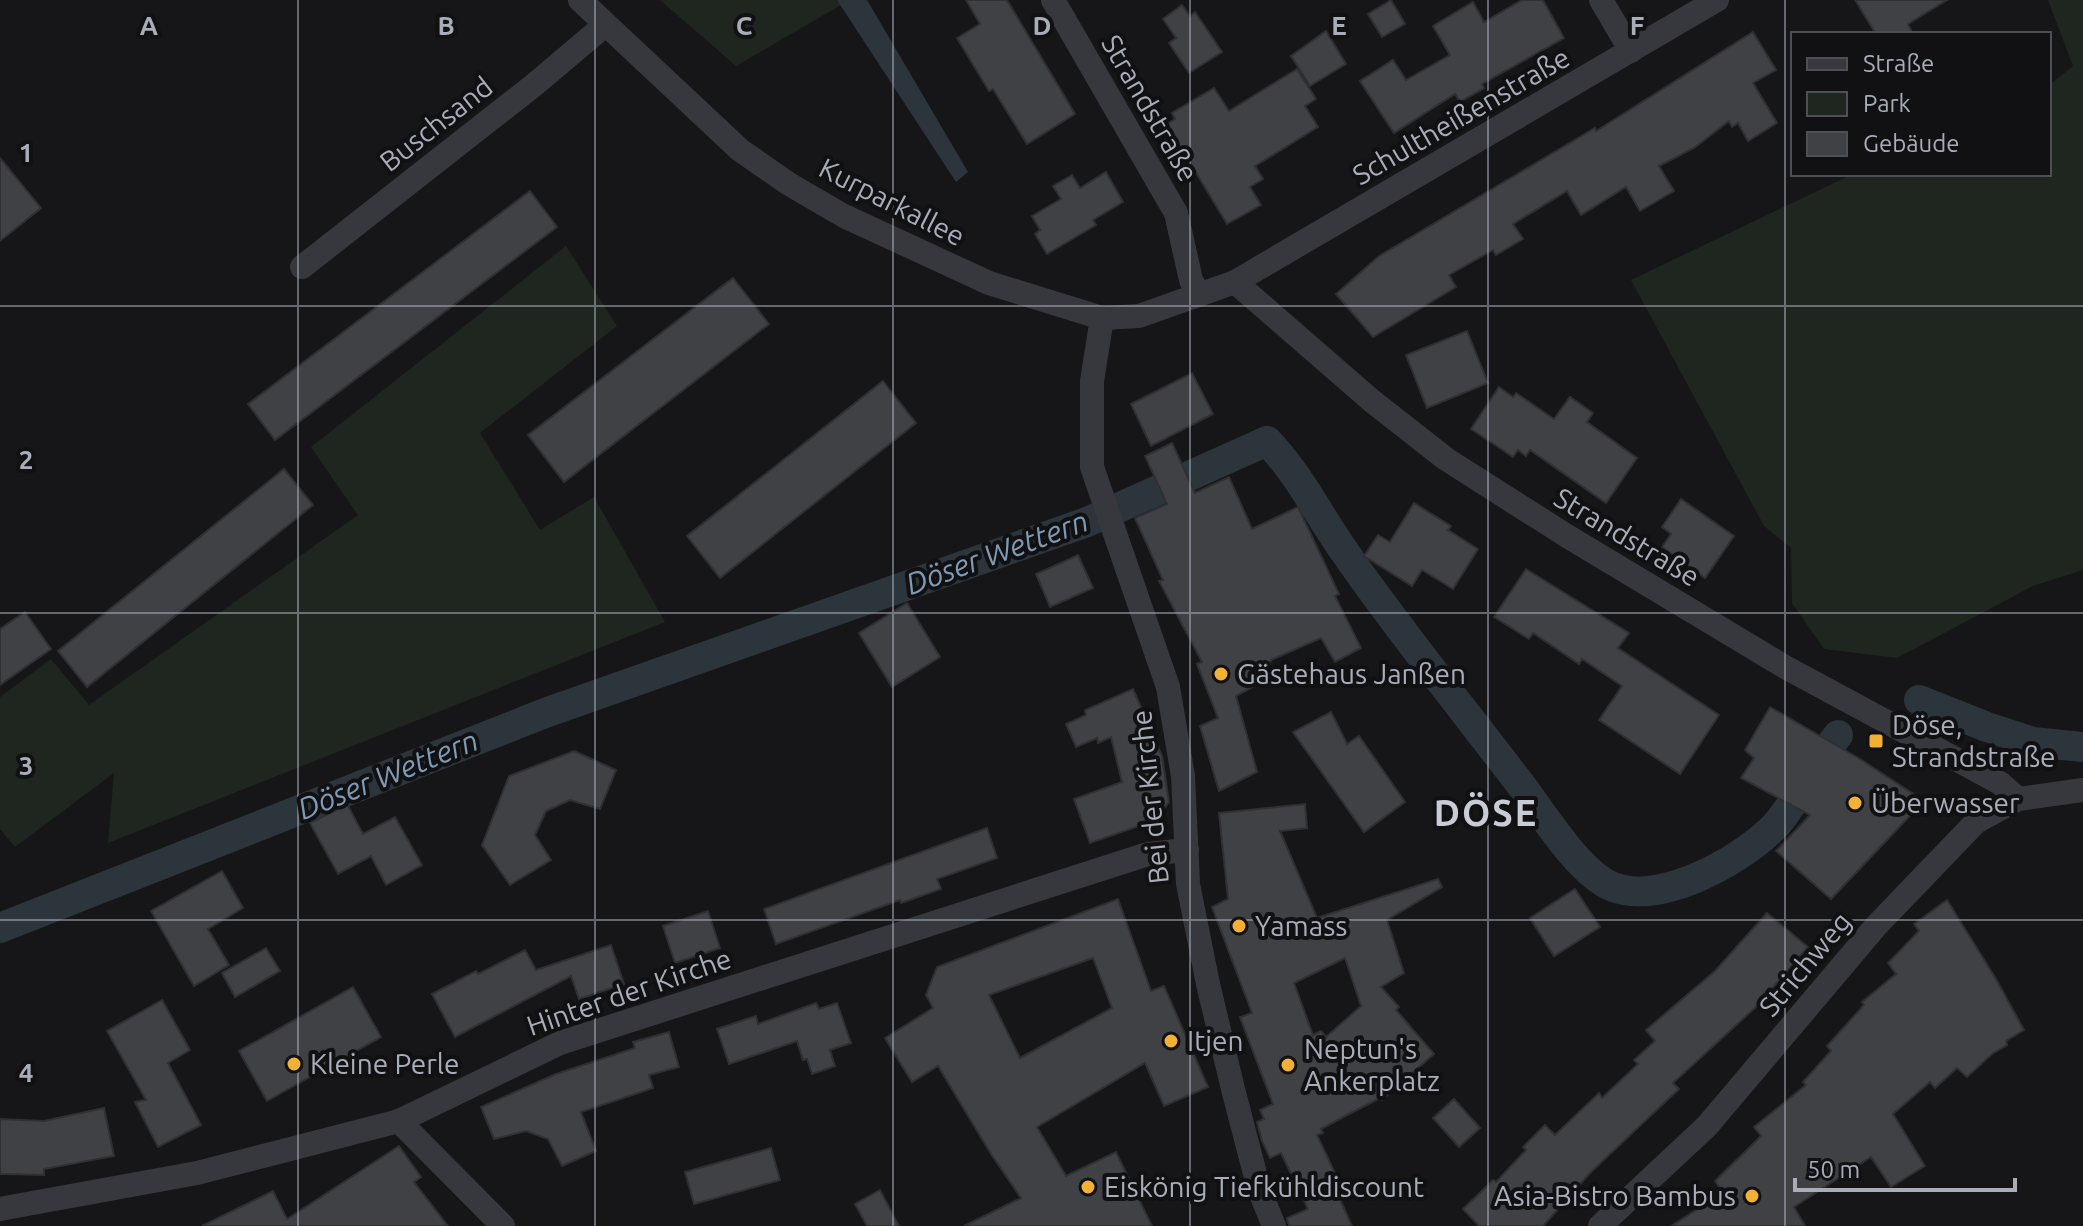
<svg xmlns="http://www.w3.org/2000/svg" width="2083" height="1226" font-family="Ubuntu,sans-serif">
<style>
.green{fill:#1e261f}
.water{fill:#2c353c}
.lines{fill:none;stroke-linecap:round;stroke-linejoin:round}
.canal{stroke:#2c353c;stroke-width:30}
.building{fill:#404145;stroke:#303034;stroke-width:2;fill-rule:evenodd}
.street{stroke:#37383d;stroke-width:24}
.grid{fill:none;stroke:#a8adb8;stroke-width:2;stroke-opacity:0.55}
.poi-dot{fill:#f2b134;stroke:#111113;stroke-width:3}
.labels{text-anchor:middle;stroke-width:8;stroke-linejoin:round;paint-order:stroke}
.street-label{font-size:28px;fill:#a8adb8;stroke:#111113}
.poi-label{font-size:28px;fill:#a8adb8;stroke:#111113;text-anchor:start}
.water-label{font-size:30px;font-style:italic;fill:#7f9bb3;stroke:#111113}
.district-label{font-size:36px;font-weight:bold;letter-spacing:2px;fill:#c9ccd4;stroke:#111113}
.grid-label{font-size:26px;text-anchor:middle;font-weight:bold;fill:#a8adb8;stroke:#111113;stroke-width:8;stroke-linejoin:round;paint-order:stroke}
</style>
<rect width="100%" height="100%" fill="#161618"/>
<g class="green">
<polygon points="660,0 837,0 841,5 736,66"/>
<polygon points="2048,0 2083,0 2083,570 2033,586 1897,658 1824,649 1792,603 1791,548 1764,526 1631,280 1853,174 2049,174 2049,85 2073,66"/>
<polygon points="566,246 617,326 480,433 540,530 594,497 665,622 108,843 114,773 15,847 0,829 0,697 51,659 89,705 358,515 311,447"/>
</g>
<polygon class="water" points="837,0 867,0 968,172 956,182"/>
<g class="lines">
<g class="canal">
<polyline points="1919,700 1987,727 2033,742 2083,747"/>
<polyline points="1832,743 1838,735"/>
<path d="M0,928L545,713L1087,522L1267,441C1299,474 1318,514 1344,551C1400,632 1464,710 1524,789C1545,817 1580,874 1613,887C1661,905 1738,862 1772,829C1780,822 1785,813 1791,805"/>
</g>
</g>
<g class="building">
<polygon points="966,0 1007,0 1075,114 1027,144 993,89 989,91 957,38 980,24"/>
<polygon points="1391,0 1405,24 1382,37 1368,14"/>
<polygon points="1522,0 1543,0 1564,38 1482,84 1484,88 1460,102 1455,94 1394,133 1360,81 1393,60 1406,80 1450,55 1433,26 1473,2 1484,22"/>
<polygon points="1855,0 1947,0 1908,24 1913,34 1876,34"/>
<polygon points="1182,5 1190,16 1195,12 1222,52 1189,73 1169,43 1176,38 1163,19"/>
<polygon points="1326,31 1346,64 1310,86 1291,56"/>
<polygon points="1753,32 1776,70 1753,83 1777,123 1748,141 1738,123 1732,127 1729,121 1694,148 1659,166 1674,191 1640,211 1626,187 1581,215 1567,191 1513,224 1523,239 1496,255 1493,250 1449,275 1456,287 1373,337 1336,294 1379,256 1595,128 1596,131"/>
<polygon points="1297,69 1316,99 1305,106 1318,127 1255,166 1263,179 1250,187 1261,205 1227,224 1186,156 1184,158 1164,126 1175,119 1172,113 1214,88 1229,111"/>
<polygon points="0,158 41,208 0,241"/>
<polygon points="1106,172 1123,202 1093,220 1096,225 1047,254 1035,234 1040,230 1032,216 1061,199 1053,186 1072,175 1080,188"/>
<polygon points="530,191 557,227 275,440 248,404"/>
<polygon points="733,278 769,324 564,482 528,435"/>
<polygon points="1467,331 1488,383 1427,408 1406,355"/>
<polygon points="1192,373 1213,414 1151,446 1131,404"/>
<polygon points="883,381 916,423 720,578 687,536"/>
<polygon points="1499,387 1513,397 1516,393 1554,419 1570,397 1593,413 1587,422 1637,458 1606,503 1530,450 1526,456 1518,450 1513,457 1471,429"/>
<polygon points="1172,443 1195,493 1229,477 1252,529 1298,507 1339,594 1335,596 1361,648 1335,662 1321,638 1271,660 1265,680 1236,696 1257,772 1219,791 1200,726 1218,718 1197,664 1202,662 1159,581 1163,580 1135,518 1167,504 1145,456"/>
<polygon points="284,469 313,505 87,687 58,651"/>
<polygon points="1681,499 1734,536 1705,578 1662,547 1671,534 1662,527"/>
<polygon points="1414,503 1451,526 1448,530 1478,549 1453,589 1422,570 1412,586 1364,556 1378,535 1390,542"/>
<polygon points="1078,555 1093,588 1050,607 1036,574"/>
<polygon points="1526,569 1629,633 1618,648 1719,715 1680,774 1599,720 1622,686 1582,659 1579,664 1533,633 1529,639 1494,617"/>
<polygon points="907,603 940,657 892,687 859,633"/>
<polygon points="25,612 51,649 0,685 0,629"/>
<polygon points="1133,689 1162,756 1169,802 1156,820 1090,843 1074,799 1122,782 1111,737 1098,743 1097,738 1076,747 1066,724 1086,715 1085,710"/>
<polygon points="1770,707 1860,759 1924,801 1831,899 1776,851 1810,815 1741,778 1754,758 1745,750"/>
<polygon points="1331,712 1347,744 1359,736 1405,802 1364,832 1293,732"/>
<polygon points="574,751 616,770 600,809 570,800 546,811 535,835 551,860 510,885 482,845 509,776"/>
<polygon points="347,804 363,834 395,817 422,865 386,885 371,856 338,874 310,823"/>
<path d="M1305,804L1307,828L1280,831L1317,918L1438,879L1442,887L1387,920L1404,973L1381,987L1399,1007L1396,1010L1434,1054L1382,1100L1380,1098L1349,1114L1321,1129L1323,1133L1317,1135L1344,1192L1338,1195L1352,1226H1289L1287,1218L1308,1209L1281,1153L1270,1158L1262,1141L1257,1122L1264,1119L1260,1110L1273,1104L1240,1017L1252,1013L1212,907L1228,899L1219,813ZM1345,958L1361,1006L1326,1037L1321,1031L1313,1035L1294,983Z"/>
<polygon points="987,828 997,858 937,879 941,889 901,903 900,900 776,944 764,909"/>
<polygon points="222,871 243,908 208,929 229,965 194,986 151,911"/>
<polygon points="1575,889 1600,927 1554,956 1530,918"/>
<path d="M1118,899L1151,991L1164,986L1208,1087L1164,1106L1145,1063L1037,1127L1066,1176L1116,1152L1152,1226H964L1021,1198L991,1154L938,1066L912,1082L885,1038L933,1008L926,995L937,967ZM1093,958L1112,1008L1020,1058L989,995Z"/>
<polygon points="1947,900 1996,979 2024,1030 2006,1041 2007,1045 1992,1054 1967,1077 1957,1068 1935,1088 1930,1082 1893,1114 1925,1166 1891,1187 1871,1157 1794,1207 1805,1226 1671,1226 1723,1193 1715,1181 1761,1136 1754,1127 1806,1085 1803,1082 1831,1051 1827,1046 1864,1005 1862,1002 1896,974 1888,963 1919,931 1914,924"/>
<polygon points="708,911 720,948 675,963 663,926"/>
<polygon points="1767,913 1808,947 1757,1006 1673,1083 1679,1089 1591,1172 1543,1226 1479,1226 1463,1209 1493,1180 1496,1182 1526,1150 1523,1147 1545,1125 1555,1135 1599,1093 1602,1098 1638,1064 1634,1060 1655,1041 1646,1030 1715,971"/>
<polygon points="611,945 624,984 579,999 571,976 455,1037 432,994 476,971 478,974 525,950 536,970"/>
<polygon points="266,948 280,971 235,997 222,973"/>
<polygon points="353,987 381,1037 267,1101 239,1051"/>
<polygon points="162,1000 190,1050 168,1063 201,1125 158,1147 135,1102 146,1100 107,1031"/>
<polygon points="816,1003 819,1009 837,1003 851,1043 830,1050 835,1066 812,1074 807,1059 803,1060 797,1041 729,1064 717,1029 756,1016 758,1024"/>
<polygon points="669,1032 679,1067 649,1075 653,1088 581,1112 596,1151 562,1166 548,1139 526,1131 494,1139 481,1107 556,1074 635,1048 633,1042"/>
<polygon points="1454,1099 1480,1128 1459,1147 1433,1118"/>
<polygon points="104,1108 114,1156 44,1169 44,1175 0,1174 0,1119 44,1121"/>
<polygon points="399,1146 421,1177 414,1182 448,1226 202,1226 273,1191 287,1219"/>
<polygon points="771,1148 780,1180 694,1204 685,1172"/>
<polygon points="880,1190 899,1226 867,1226 855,1204"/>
</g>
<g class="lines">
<g class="street">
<polyline points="580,0 740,150 789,184 844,216 989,283 1102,318 1139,316 1235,282 1717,0"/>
<polyline points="1053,0 1176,213 1191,280 1199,295"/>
<polyline points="1601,0 1631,51"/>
<polyline points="302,267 534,85 605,25"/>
<polyline points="1235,282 1372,401 1446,459 1567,536 1785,667 2000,783 2018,799"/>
<polyline points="1102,318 1092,381 1092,467 1168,687 1183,776 1188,884 1208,984 1233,1089 1259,1189 1274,1226"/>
<polyline points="399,1121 503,1226"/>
<polyline points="0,1209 197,1173 399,1121 560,1043 1148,854 1187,850"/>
<polyline points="1600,1226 1707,1126 1876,926 1976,822 2018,799 2083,790"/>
</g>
</g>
<path class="grid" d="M298,0V1226M595,0V1226M893,0V1226M1190,0V1226M1488,0V1226M1785,0V1226M0,306H2083M0,613H2083M0,920H2083"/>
<g class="poi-dot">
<circle cx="1221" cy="674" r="8"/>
<rect x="1868" y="733" width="16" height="16" rx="4"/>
<circle cx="1855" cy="803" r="8"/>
<circle cx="1239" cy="926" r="8"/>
<circle cx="1171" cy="1041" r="8"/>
<circle cx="294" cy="1064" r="8"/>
<circle cx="1288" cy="1065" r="8"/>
<circle cx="1088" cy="1187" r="8"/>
<circle cx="1752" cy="1196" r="8"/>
</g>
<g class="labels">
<g class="street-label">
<text transform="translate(1150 108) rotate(60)" y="10">Strandstraße</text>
<text transform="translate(1461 116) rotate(-30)" y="10">Schultheißenstraße</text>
<text transform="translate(436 124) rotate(-38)" y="10">Buschsand</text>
<text transform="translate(892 202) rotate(27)" y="10">Kurparkallee</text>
<text transform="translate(1627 537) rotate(31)" y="10">Strandstraße</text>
<text transform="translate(1150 797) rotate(-96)" y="10">Bei der Kirche</text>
<text transform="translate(1805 964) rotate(-50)" y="10">Strichweg</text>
<text transform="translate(629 992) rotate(-19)" y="10">Hinter der Kirche</text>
</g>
<g class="poi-label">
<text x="1237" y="684">Gästehaus Janßen</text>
<text x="1892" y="735">Döse,<tspan x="1892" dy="32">Strandstraße</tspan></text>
<text x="1871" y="813">Überwasser</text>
<text x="1255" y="936">Yamass</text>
<text x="1187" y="1051">Itjen</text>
<text x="1304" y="1059">Neptun's<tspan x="1304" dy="32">Ankerplatz</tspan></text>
<text x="310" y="1074">Kleine Perle</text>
<text x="1104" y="1197">Eiskönig Tiefkühldiscount</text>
<text x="1736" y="1206" text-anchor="end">Asia-Bistro Bambus</text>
</g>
<g class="water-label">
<text transform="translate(997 553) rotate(-20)" y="10">Döser Wettern</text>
<text transform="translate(388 775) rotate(-22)" y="10">Döser Wettern</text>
</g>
<g class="district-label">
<text x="1486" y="826">DÖSE</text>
</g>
</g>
<g class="grid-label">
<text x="149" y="35">A</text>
<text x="446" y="35">B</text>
<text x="744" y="35">C</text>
<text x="1042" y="35">D</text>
<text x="1339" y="35">E</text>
<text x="1637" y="35">F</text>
<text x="26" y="162">1</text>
<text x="26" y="469">2</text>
<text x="26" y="775">3</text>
<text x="26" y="1082">4</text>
</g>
<rect x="1791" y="32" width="260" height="144" fill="#111113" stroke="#4d4f55" stroke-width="2"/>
<rect x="1807" y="58" width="40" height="12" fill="#37383d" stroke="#4d4f55" stroke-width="2"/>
<text x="1863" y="72" font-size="24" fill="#a8adb8">Straße</text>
<rect x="1807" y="92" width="40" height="24" fill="#1e261f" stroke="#4d4f55" stroke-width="2"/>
<text x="1863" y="112" font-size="24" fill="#a8adb8">Park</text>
<rect x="1807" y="132" width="40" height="24" fill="#404145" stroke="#4d4f55" stroke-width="2"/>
<text x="1863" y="152" font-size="24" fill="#a8adb8">Gebäude</text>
<path d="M1795 1178v12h220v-12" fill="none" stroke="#a8adb8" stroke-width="4"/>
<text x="1807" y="1178" font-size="24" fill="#a8adb8" stroke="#111113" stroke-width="6" paint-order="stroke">50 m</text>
</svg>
